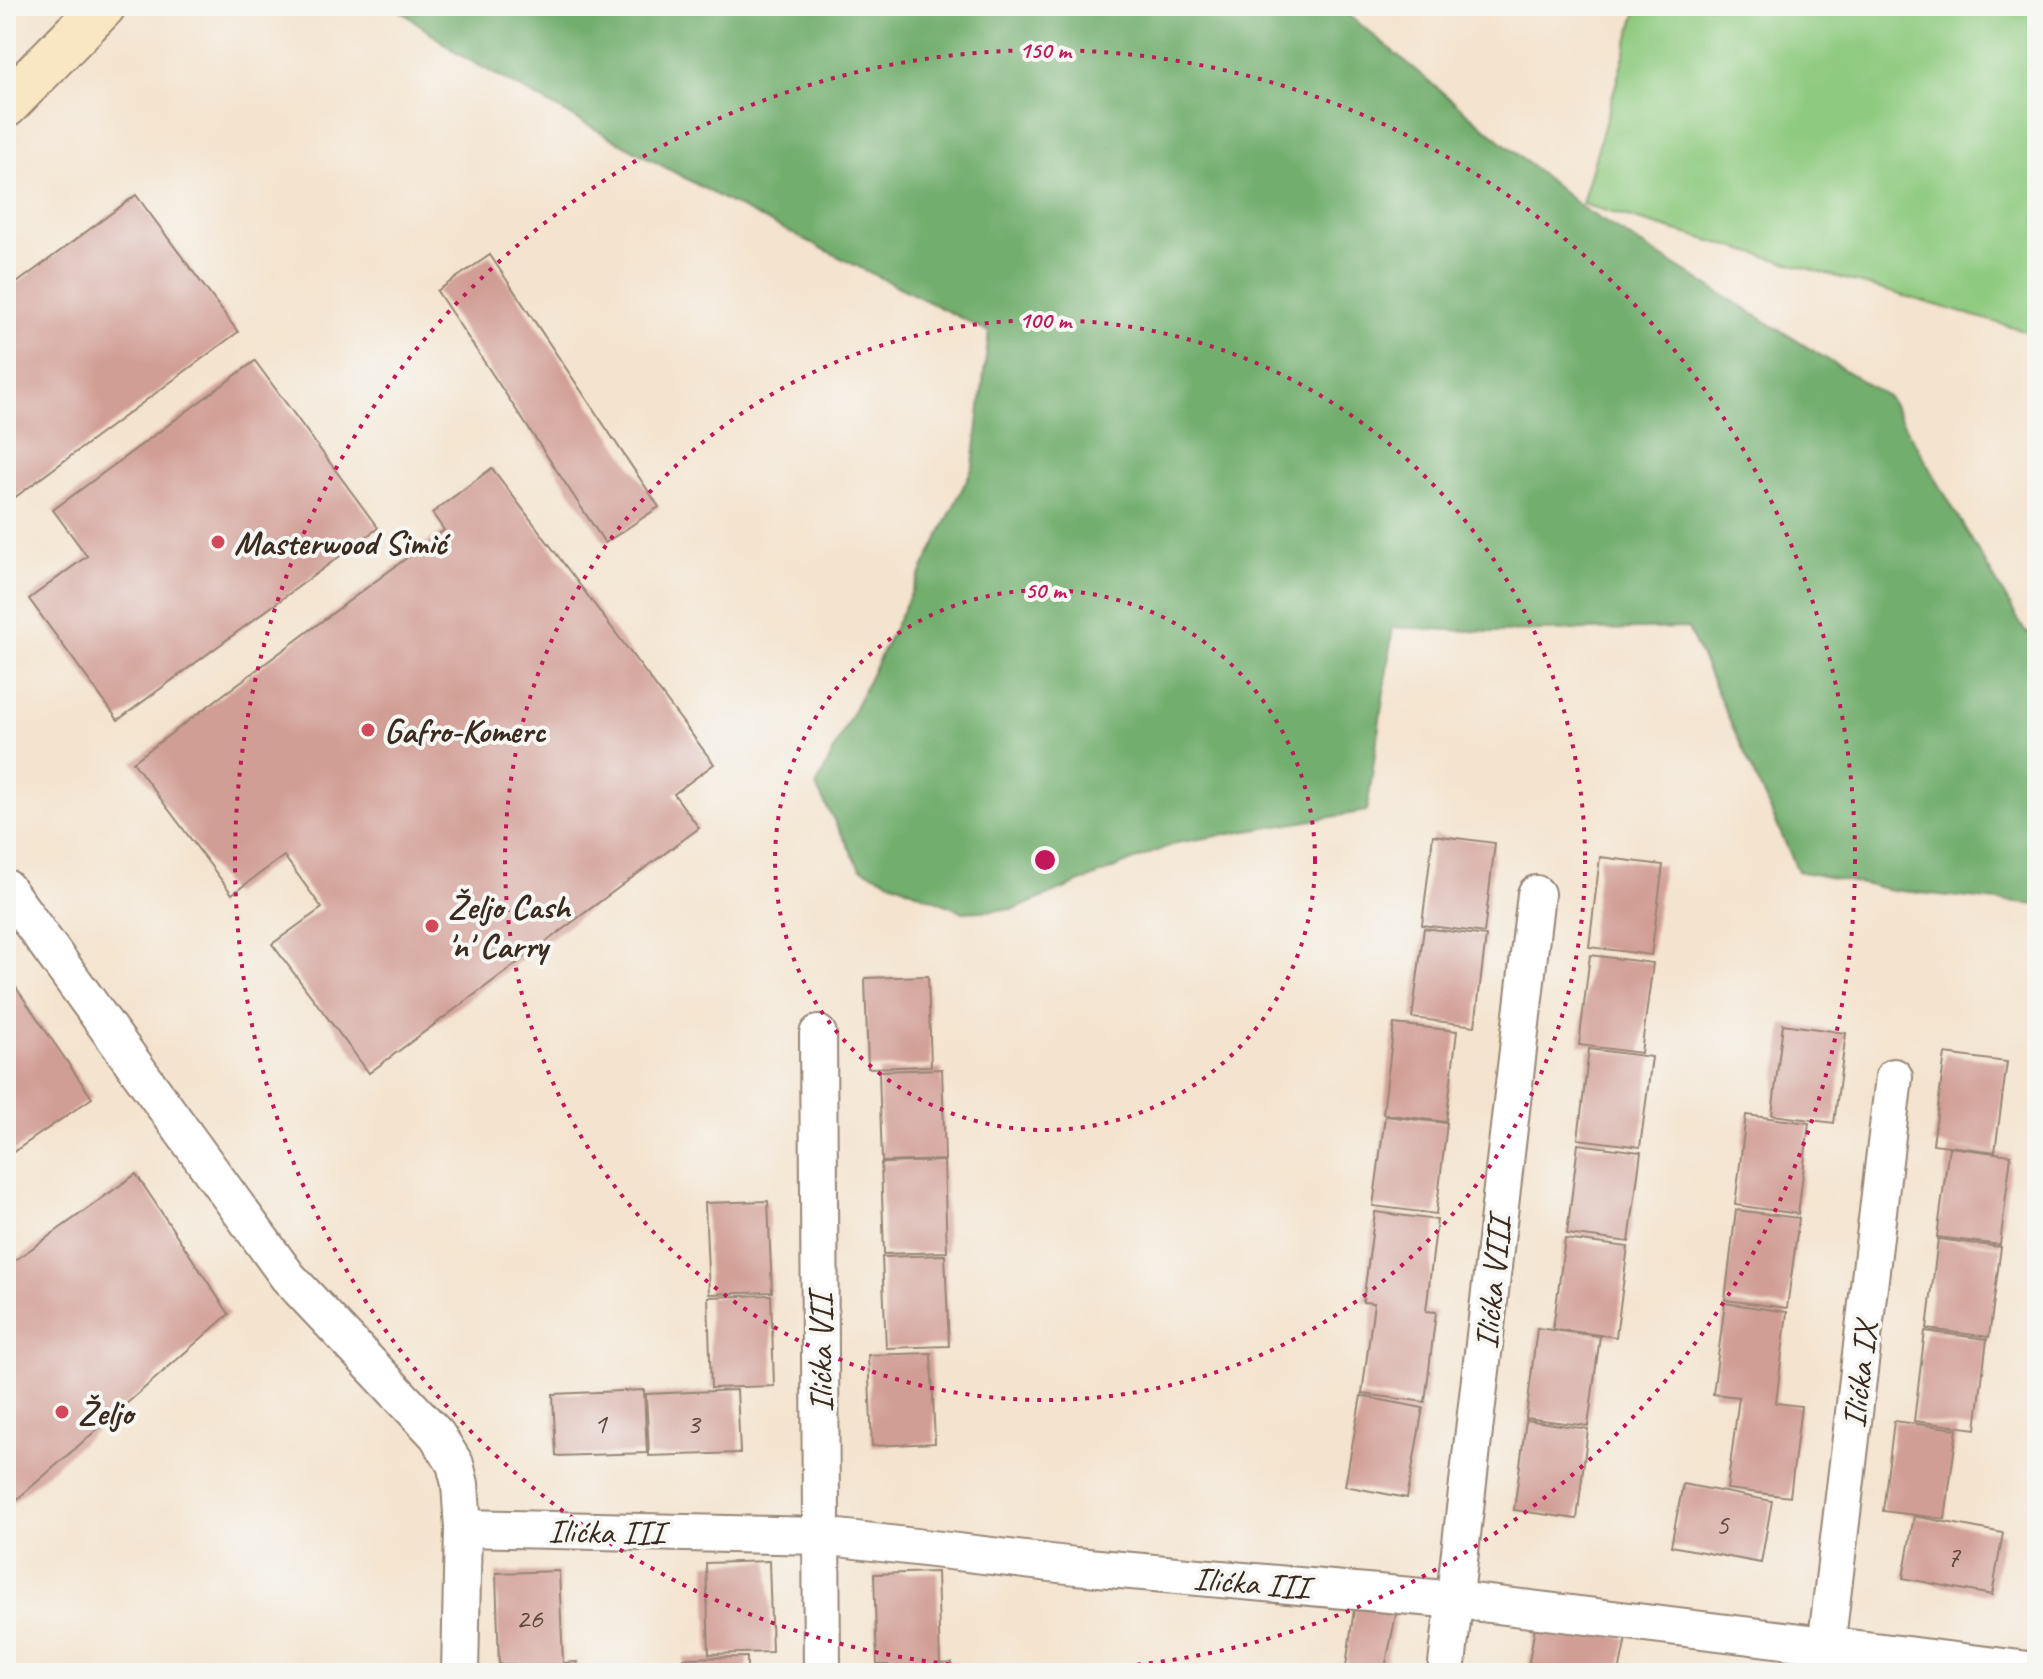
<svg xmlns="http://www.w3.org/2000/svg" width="2043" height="1679" font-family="Caveat,sans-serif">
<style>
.green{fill:#8eca7f;stroke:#647a4e;stroke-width:2}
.forest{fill:#72ae6e;stroke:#566c46;stroke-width:2}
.building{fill:#d19e95}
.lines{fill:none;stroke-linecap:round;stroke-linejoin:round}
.street-casing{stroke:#988676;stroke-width:40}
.secondary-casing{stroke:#988676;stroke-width:48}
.street{stroke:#fff;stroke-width:36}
.secondary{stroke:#f9e7c3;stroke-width:44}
.ring{fill:none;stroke:#c2185b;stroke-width:4;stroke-dasharray:4 8}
.poi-dot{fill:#d1495b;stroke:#f6f6f2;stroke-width:3}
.labels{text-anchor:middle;stroke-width:8;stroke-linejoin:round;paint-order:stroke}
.number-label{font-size:30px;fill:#60473c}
.poi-label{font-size:34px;font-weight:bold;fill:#3b2a1e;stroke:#f6f6f2;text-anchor:start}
.street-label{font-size:34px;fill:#3b2a1e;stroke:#f6f6f2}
.centre{fill:#c2185b;stroke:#f6f6f2;stroke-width:4}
.ring-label{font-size:24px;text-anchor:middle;font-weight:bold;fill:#c2185b;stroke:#f6f6f2;stroke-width:8;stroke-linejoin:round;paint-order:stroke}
</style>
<rect width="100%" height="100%" fill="#f6f6f2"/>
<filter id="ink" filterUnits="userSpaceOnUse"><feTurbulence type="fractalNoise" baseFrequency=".0125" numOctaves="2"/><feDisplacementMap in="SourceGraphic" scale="16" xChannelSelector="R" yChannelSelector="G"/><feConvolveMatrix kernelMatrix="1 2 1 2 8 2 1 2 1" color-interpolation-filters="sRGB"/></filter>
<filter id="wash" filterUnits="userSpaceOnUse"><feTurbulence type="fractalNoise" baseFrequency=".006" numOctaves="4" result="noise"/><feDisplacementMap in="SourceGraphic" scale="32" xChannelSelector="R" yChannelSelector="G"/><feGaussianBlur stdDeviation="1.8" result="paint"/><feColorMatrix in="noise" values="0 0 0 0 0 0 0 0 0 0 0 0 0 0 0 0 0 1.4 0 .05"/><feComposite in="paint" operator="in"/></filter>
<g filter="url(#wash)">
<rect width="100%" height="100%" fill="#f4e3ce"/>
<polygon class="green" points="1638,6 2037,6 2037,334 1582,204"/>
<polygon class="forest" points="395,6 1338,6 1582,208 1888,397 2026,633 2037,630 2037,905 1892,890 1798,871 1688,628 1491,632 1393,627 1367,811 1176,843 1015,909 963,912 860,868 816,787 973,467 989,332 727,201 458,54"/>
<g id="blocks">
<g class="building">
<polygon points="136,195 238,332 6,504 6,291"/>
<polygon points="490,255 659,507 605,543 437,291"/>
<polygon points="255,361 378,528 118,720 29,599 87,556 53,510"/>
<polygon points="492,468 714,764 674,794 699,828 369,1073 272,944 322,908 284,856 232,894 133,762 444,530 432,513"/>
<polygon points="1433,835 1495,843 1484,933 1422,925"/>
<polygon points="1600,857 1663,865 1651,955 1589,947"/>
<polygon points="1424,928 1486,936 1475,1026 1412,1018"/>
<polygon points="1590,955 1653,963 1641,1053 1579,1045"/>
<polygon points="6,973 92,1098 6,1157"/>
<polygon points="928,976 931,1066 868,1068 865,978"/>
<polygon points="1394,1024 1457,1031 1446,1122 1383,1114"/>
<polygon points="1783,1024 1846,1033 1834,1123 1772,1115"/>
<polygon points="1589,1049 1652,1057 1640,1147 1578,1139"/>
<polygon points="1945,1054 2007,1062 1995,1152 1933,1144"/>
<polygon points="942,1069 945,1160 882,1162 879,1071"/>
<polygon points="1746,1115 1809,1123 1798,1214 1735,1205"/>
<polygon points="1385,1116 1447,1123 1436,1214 1373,1206"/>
<polygon points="1578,1144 1641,1152 1629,1242 1567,1234"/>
<polygon points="1949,1147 2011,1155 2000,1245 1937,1237"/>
<polygon points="944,1161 947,1252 884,1254 881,1163"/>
<polygon points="136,1174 229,1314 6,1509 6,1267"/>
<polygon points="768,1201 772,1292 709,1294 705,1203"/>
<polygon points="1736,1210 1799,1218 1787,1308 1725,1300"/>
<polygon points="1375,1212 1437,1220 1426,1311 1436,1312 1425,1402 1362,1394 1374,1303 1363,1302"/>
<polygon points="1565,1239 1628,1247 1616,1337 1553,1329"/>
<polygon points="1938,1239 2001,1247 1989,1337 1927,1329"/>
<polygon points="945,1255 949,1346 886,1348 882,1257"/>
<polygon points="771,1295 774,1386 711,1388 708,1297"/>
<polygon points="1725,1303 1787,1312 1776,1403 1801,1406 1790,1497 1727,1489 1739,1397 1713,1394"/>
<polygon points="1537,1328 1600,1336 1588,1426 1526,1418"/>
<polygon points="1925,1331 1987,1339 1976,1429 1914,1421"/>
<polygon points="931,1353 935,1443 872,1446 868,1355"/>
<polygon points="644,1390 647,1453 556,1456 553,1394"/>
<polygon points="737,1390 740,1453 649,1456 646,1394"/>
<polygon points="1361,1396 1423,1408 1407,1498 1345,1486"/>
<polygon points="1526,1420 1588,1429 1577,1519 1514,1510"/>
<polygon points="1894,1421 1957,1429 1945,1519 1883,1511"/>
<polygon points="1683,1484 1772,1501 1761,1563 1671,1546"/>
<polygon points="1914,1516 2003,1533 1992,1595 1903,1578"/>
<polygon points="769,1561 772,1652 709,1654 706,1563"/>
<polygon points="559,1571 563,1663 577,1662 578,1673 515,1673 514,1664 499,1664 496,1573"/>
<polygon points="937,1572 940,1664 952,1663 952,1673 889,1673 888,1665 877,1665 874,1574"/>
<polygon points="1355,1602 1397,1610 1384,1673 1345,1673"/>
<polygon points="1536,1621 1626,1638 1619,1673 1527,1673"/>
<polygon points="747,1657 747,1673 684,1673 684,1658"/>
</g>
</g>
</g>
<g filter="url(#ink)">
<use href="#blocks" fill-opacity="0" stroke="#988676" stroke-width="2"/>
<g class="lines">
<defs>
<g id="street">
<polyline points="6,888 288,1277 437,1435 455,1464 460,1484 463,1528 460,1673"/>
<polyline points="818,1034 822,1673"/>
<polyline points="463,1528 822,1536 1076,1566 1456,1600 2037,1671"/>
<polyline points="1446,1673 1536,894"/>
<polyline points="1823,1673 1894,1077"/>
</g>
<polyline id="secondary" points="6,105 103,6"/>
</defs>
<use href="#street" class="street-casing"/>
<use href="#secondary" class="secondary-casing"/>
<use href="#street" class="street"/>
<use href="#secondary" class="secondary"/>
</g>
</g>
<g class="ring">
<circle cx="1045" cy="860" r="270"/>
<circle cx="1045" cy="860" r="540"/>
<circle cx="1045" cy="860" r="810"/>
</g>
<g class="poi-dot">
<circle cx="218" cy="542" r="8"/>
<circle cx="368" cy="730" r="8"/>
<circle cx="432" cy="926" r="8"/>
<circle cx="62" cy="1412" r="8"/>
</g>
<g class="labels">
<g class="number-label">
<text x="600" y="1433">1</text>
<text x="693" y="1433">3</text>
<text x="1722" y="1534">5</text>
<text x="1953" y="1566">7</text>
<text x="529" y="1628">26</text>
</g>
<g class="poi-label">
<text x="234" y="554">Masterwood Simić</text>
<text x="384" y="742">Gafro-Komerc</text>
<text x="448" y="918">Željo Cash<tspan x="448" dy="39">'n' Carry</tspan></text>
<text x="78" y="1424">Željo</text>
</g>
<g class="street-label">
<text transform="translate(1492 1283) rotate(-84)" y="12">Ilićka VIII</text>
<text transform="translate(820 1353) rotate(-90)" y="12">Ilićka VII</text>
<text transform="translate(1859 1375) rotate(-83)" y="12">Ilićka IX</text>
<text transform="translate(606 1531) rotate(1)" y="12">Ilićka III</text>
<text transform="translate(1251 1582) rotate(5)" y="12">Ilićka III</text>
</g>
</g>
<circle cx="1045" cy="860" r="12" class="centre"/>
<g class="ring-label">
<text x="1045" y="58">150 m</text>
<text x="1045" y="328">100 m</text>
<text x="1045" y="598">50 m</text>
</g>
<rect width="2043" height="1679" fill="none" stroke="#f6f6f2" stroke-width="32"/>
</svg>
